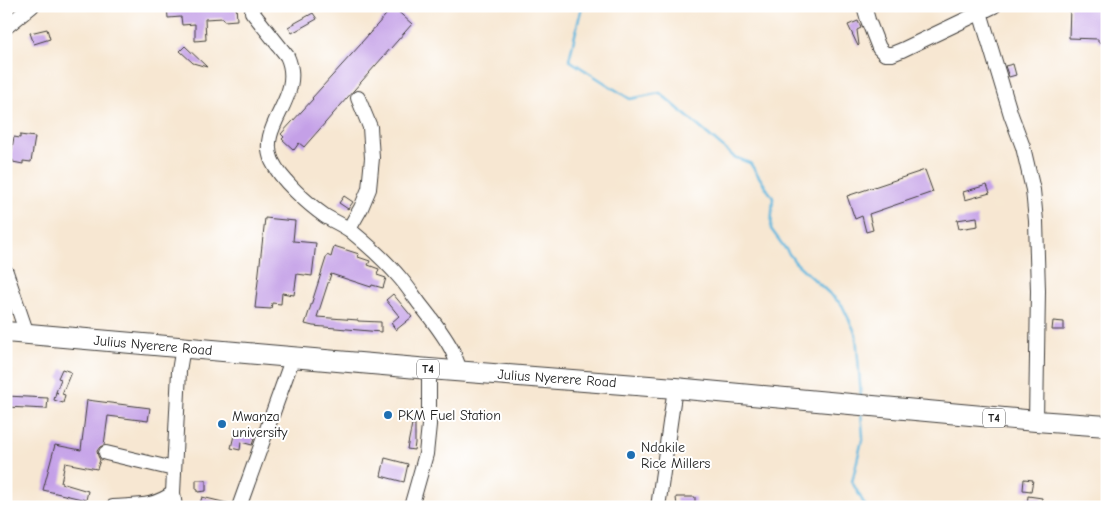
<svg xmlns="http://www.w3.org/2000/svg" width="1113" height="513" font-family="'Comic Neue',sans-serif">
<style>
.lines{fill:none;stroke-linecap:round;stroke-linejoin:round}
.stream{stroke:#62b7de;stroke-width:2.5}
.building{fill:#c4a0e7}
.minor-casing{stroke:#3d3a37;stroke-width:16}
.highway-casing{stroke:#3d3a37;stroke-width:22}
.minor{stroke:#fff;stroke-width:14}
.highway{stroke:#fff;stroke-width:20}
.poi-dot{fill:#1f6fb2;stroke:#fff;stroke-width:2}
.labels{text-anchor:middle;stroke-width:4;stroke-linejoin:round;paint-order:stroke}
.shield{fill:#fff;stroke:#606060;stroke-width:1}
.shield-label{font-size:12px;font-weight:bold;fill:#1c1c1c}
.street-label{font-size:14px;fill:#1c1c1c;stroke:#fff}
.poi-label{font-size:14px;fill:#1c1c1c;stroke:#fff;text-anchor:start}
</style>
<rect width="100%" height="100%" fill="#fff"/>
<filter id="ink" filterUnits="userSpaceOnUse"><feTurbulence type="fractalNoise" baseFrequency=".02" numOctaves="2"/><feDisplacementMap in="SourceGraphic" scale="10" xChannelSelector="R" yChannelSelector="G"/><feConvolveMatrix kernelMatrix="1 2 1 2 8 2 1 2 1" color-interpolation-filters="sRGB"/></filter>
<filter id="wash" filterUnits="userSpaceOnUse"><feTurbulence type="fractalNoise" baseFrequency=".0096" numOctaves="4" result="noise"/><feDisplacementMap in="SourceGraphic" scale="20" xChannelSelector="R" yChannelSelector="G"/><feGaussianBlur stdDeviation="1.12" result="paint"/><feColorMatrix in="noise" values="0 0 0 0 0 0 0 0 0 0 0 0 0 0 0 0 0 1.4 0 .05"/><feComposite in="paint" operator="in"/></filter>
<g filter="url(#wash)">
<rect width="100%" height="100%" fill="#f7e7d2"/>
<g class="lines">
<g class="stream">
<polyline points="582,6 569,60 630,99 660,93 734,157 750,163 773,198 771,229 795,262 842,305 856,334 861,396"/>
<polyline points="861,412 863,436 852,482 866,507"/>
</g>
</g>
<g id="blocks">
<g class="building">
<polygon points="167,6 236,6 237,20 224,21 223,18 205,19 206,40 195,41 195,24 182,25 181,17 168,18"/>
<polygon points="1070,6 1105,6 1105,14 1107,14 1107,43 1098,42 1098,39 1069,38"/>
<polygon points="393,7 412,24 304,147 299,143 294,150 282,139 284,137 281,134 313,99 312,98 361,44 361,43"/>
<polygon points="313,13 317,19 292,33 288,27"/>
<polygon points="858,21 861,28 857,30 859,45 858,46 848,25"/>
<polygon points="47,29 50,39 34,44 30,33"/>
<polygon points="185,46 207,67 193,63 180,51"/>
<polygon points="1013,64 1016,75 1009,77 1005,66"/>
<polygon points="20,135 35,137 31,162 23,161 23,164 13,162 13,160 10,159 14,137 20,138"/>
<polygon points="925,170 933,192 869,214 873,230 866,232 862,216 855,219 847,196"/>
<polygon points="987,185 990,193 965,200 963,192"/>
<polygon points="344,196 353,202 348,209 339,203"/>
<polygon points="977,217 978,226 959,229 957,220"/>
<polygon points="265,218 295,221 293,241 316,243 312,276 297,274 294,295 282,293 281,304 272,303 271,309 255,308"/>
<polygon points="334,246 359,254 358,257 370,261 368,265 379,269 377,275 386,278 383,288 372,285 371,287 331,274 317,317 358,320 358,321 381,322 381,332 313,326 305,324 327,255 331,257"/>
<polygon points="393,294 412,317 396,330 391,323 399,316 386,300"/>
<polygon points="1053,321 1064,322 1064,330 1052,330"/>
<polygon points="62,369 71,372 62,394 65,395 63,403 54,400 56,392 58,393 56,392 61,379 58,378"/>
<polygon points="6,396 48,398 47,409 6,407"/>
<polygon points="87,400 150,408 148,421 108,416 104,445 100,447 97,451 98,456 100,460 97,469 65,463 61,483 88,491 86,500 43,490 55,445 81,450"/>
<polygon points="412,424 415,424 415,443 414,450 407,449"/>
<polygon points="235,431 255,436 252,445 241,442 240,450 231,448"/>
<polygon points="385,458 408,464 404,482 381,476"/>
<polygon points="1024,479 1033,480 1031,491 1023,490"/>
<polygon points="196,480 206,480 206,491 198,492 198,490 196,489"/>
<polygon points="1028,496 1042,498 1041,507 1028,507 1028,505 1027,505"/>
<polygon points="202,497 231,504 230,507 199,507"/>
<polygon points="676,497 695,497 695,507 677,507"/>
</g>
</g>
</g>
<g filter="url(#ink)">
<use href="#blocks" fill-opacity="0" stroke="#3d3a37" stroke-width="1"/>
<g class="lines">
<defs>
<g id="minor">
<polyline points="864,6 868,20 879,48 885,54 892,54 902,50 994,6"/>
<path d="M252,12L287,56C306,97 256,125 272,161C281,180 308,204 325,216C333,221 343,225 351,231C368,245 386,261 401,279C407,286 413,295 419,303C431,318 443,333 452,350C455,357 458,364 460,371"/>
<polyline points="980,12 1011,115 1023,147 1033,190 1036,221 1038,291 1036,421"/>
<polyline points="6,27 32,6"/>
<polyline points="349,229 361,208 369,189 372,158 370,127 358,98"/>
<polyline points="6,272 27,334"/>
<polyline points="106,453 174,469"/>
<path d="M113,507C136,505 153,508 173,493"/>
<polyline points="175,507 173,493 179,371 183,347"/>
<polyline points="239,507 293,357"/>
<polyline points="411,507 426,454 429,425 429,369"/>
<polyline points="658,507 675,388"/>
</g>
<polyline id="highway" points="6,332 429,369 675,388 1036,421 1107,426"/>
</defs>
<use href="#minor" class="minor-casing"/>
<use href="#highway" class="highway-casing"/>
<use href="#minor" class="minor"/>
<use href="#highway" class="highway"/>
</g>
</g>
<g class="poi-dot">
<circle cx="388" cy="415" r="5"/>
<circle cx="222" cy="424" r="5"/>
<circle cx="631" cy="455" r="5"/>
</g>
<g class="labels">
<g class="shield">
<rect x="417" y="359.5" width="22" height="19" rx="4"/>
<rect x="983" y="408.5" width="22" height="19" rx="4"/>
</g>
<g class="shield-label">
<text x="428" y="373">T4</text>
<text x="994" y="422">T4</text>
</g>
<g class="street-label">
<text transform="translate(153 345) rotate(5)" y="5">Julius Nyerere Road</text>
<text transform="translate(557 378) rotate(4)" y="5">Julius Nyerere Road</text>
</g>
<g class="poi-label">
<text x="398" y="420">PKM Fuel Station</text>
<text x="232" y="421">Mwanza<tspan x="232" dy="16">university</tspan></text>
<text x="641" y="452">Ndakile<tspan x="641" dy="16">Rice Millers</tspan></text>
</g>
</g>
<rect width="1113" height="513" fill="none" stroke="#fff" stroke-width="25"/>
</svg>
